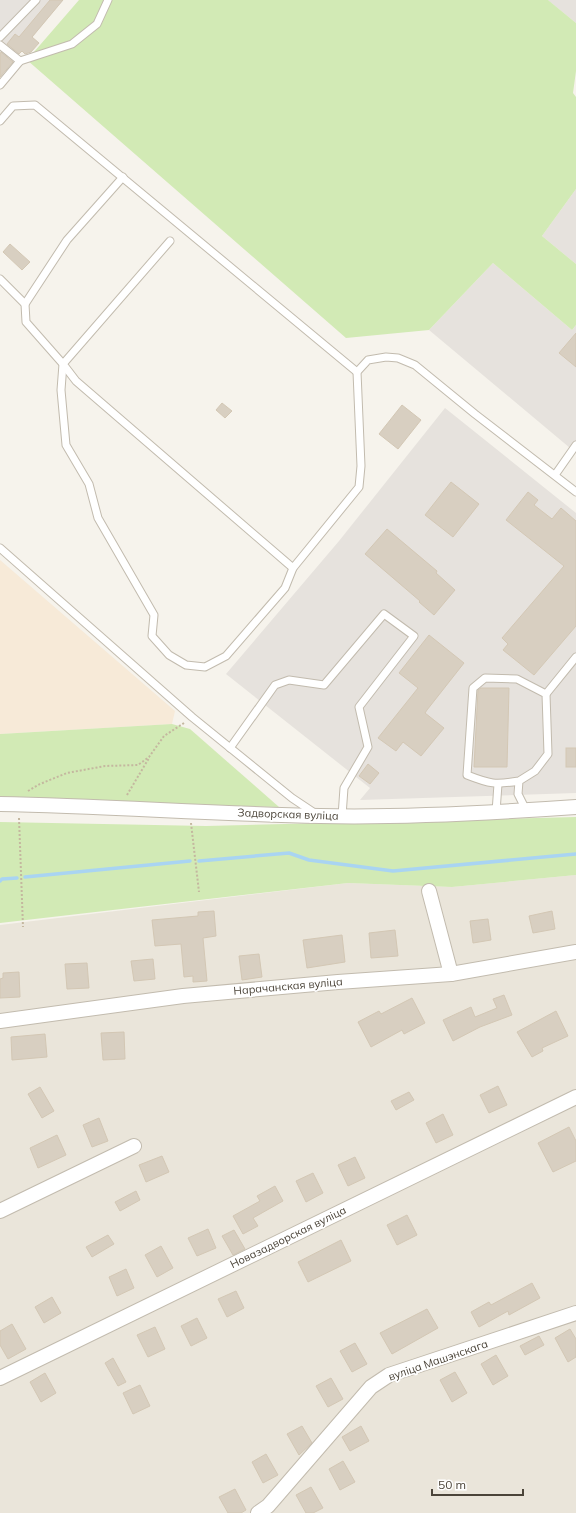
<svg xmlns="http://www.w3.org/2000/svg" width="576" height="1513" font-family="Mulish,sans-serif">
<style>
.residential{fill:#eae5da}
.commercial{fill:#f7ead8}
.industrial{fill:#e6e2dd}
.green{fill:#d2eab5}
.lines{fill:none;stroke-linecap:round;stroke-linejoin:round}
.stream{stroke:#a9d4f2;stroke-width:3.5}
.building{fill:#d8cfc1;stroke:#d3c7b4}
.service-casing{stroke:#c2bbae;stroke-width:9}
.minor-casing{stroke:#c2bbae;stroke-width:16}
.path{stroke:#c4b79f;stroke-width:2;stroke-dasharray:2 2;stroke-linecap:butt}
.service{stroke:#fff;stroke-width:7}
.minor{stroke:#fff;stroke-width:14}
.labels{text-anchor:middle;stroke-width:3.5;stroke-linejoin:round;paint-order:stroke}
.street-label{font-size:11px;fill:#4b4439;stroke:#fff}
</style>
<rect width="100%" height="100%" fill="#f6f3ec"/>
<polygon class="residential" points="576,875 576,1513 0,1513 0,925 348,883 452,887"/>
<polygon class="commercial" points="0,560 175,711 172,724 0,734"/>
<g class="industrial">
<polygon points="0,0 63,0 0,77"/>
<polygon points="548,0 576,0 576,23 549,1"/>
<polygon points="576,189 576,264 542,236"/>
<polygon points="493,263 572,330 576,325 576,453 429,330"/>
<polygon points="445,408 576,513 576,793 360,800 370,788 226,674 339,541"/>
</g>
<g class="green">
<polygon points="79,0 548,0 576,23 576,71 573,93 576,97 576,189 542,236 576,264 576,325 572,330 493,263 429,330 346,338 27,60"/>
<polygon points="172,724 190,729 279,807 0,801 0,734"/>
<polygon points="576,817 576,875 452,887 348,883 0,923 0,822 206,826"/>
</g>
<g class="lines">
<g class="stream">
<polyline points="199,861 289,853 309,860 393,871 576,854"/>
<polyline points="25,877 190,861"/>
<polyline points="0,881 2,879 17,878"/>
</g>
</g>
<g class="building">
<polygon points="50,0 63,0 32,37 39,43 31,52 25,54 22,51 19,54 7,44 15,34 19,37"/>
<polygon points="1,52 13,62 0,77 0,54"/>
<polygon points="10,244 30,262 22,270 3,252"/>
<polygon points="576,333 576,367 559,353"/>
<polygon points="222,403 232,411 225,418 216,410"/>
<polygon points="402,405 421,420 398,449 379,434"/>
<polygon points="451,482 479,504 453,537 425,515"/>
<polygon points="528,492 538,500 534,505 552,519 561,508 576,521 576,626 534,675 503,650 508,644 502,638 564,566 506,520"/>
<polygon points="387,529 437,571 436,573 455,590 434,615 419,602 420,601 365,554"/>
<polygon points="429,635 464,663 427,710 425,713 444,728 421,756 403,742 396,751 378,738 418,688 399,673"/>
<polygon points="481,688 509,688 507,767 474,767 478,690"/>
<rect x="566" y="748" width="10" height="19"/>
<polygon points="368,764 379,773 370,784 359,776"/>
<polygon points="214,911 216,936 203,938 207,981 193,982 193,976 184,977 181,944 155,946 152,920 198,916 198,912"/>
<polygon points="552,911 555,929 533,933 529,916"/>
<polygon points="488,919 491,940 473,943 470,921"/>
<polygon points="395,930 398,956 371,958 369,933"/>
<polygon points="342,935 345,962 307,968 303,940"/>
<polygon points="259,954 262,977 242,980 239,956"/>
<polygon points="153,959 155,979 134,981 131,961"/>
<polygon points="87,963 89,988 67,989 65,964"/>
<polygon points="19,972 20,997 0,998 0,979 3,978 3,973"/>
<polygon points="504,995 512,1015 480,1027 453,1041 443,1020 471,1007 475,1017 497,1008 493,999"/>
<polygon points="412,998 425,1023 404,1034 402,1030 371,1047 358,1022 379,1011 381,1014"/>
<polygon points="556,1011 568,1036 542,1048 543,1051 532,1057 517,1032"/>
<polygon points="124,1032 125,1059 103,1060 101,1033"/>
<polygon points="45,1034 47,1057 12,1060 11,1037"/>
<polygon points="498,1086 507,1105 489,1113 480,1095"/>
<polygon points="40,1087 54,1111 42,1118 28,1094"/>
<polygon points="409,1092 414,1100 396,1110 391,1101"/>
<polygon points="443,1114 453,1135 436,1143 426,1123"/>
<polygon points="99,1118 108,1141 92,1147 83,1125"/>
<polygon points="569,1127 576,1141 576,1161 553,1172 538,1143"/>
<polygon points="57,1135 66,1155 38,1168 30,1148"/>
<polygon points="162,1156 169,1172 146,1182 139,1165"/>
<polygon points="355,1157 365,1178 348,1186 338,1165"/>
<polygon points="313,1173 323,1193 306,1202 296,1181"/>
<polygon points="275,1186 283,1201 253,1218 258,1226 243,1234 233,1216 260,1201 257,1196"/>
<polygon points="136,1191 140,1200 120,1211 115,1202"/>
<polygon points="407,1215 417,1235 397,1245 387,1225"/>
<polygon points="208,1229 216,1248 197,1256 188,1238"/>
<polygon points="234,1230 245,1249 233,1255 222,1236"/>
<polygon points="108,1235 114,1244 92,1257 86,1247"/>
<polygon points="341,1240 351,1261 308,1282 298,1262"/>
<polygon points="161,1246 173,1268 157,1277 145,1255"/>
<polygon points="126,1269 134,1288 117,1296 109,1277"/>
<polygon points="532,1283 540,1298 509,1315 508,1311 479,1327 471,1312 489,1302 491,1305"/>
<polygon points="236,1291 244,1308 227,1317 218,1299"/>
<polygon points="52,1297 61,1313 44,1323 35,1307"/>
<polygon points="427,1309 438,1328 392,1354 380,1333"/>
<polygon points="197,1318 207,1338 191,1346 181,1326"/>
<polygon points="12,1324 26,1349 8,1359 0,1345 0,1331"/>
<polygon points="155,1327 165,1349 148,1357 137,1335"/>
<polygon points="570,1329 576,1339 576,1357 568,1362 555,1338"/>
<polygon points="539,1336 544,1345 525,1355 520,1346"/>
<polygon points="355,1343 367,1364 352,1372 340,1351"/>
<polygon points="496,1355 508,1376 493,1385 481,1364"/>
<polygon points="113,1358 126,1382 118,1386 105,1363"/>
<polygon points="455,1372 467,1393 452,1402 440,1380"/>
<polygon points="45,1373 56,1393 41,1402 30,1382"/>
<polygon points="331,1378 343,1399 328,1407 316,1386"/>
<polygon points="140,1385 150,1406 133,1414 123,1393"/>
<polygon points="302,1426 312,1443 299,1455 287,1434"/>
<polygon points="361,1426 369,1441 350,1451 342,1437"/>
<polygon points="266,1454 278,1475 263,1483 252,1462"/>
<polygon points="343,1461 355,1482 340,1490 329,1469"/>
<polygon points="311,1487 323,1508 313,1513 306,1513 296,1495"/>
<polygon points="235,1489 246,1510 241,1513 228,1513 219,1497"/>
</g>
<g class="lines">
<defs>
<g id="service">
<polyline points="0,37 36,0"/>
<polyline points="0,45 20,61"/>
<polyline points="0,85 20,61 72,44 97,24 108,0"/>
<polyline points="0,121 13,106 35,105 357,372"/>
<polyline points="170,241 63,364 76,381 293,568 359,487 361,466 357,372 368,360 386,357 398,358 415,365 475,414 576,492"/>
<polyline points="0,279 25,304 26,322 63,364 61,390 66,445 89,484 98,518 154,615 152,636 169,655 186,665 205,667 226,656 285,588 293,568"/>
<polyline points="25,304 67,240 123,177"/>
<polyline points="555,475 576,445"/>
<polyline points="0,548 192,717 292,798 316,814"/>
<polyline points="546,694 576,657"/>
<polyline points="230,748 275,685 289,680 324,685 384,614 414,636 359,707 368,747 344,788 342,816"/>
<path d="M519,781C495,785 490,784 467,775L473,688L485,678L517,679L546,694L548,754L535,771L519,781L518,794L526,810"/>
<polyline points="496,812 498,784"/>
</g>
<g id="minor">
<path d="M0,804C107,806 213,814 320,816C405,818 491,813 576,807"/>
<polyline points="429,891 451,974"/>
<polyline points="0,1021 183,996 338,982 451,974 576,952"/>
<polyline points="0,1211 134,1146"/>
<polyline points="0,1378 576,1097"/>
<polyline points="258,1513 268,1506 371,1387 389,1375 576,1313"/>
</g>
</defs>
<use href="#service" class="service-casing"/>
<use href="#minor" class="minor-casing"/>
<g class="path">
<polyline points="28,791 40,784 67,773 105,766 138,765 149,757 164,736 184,723"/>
<polyline points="127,795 149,758"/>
<polyline points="19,818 23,927"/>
<polyline points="191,823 199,892"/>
</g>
<use href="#service" class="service"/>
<use href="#minor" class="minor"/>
</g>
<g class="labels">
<g class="street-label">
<text transform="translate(288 814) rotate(2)" y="4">Задворская вуліца</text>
<text transform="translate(288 986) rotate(-5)" y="4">Нарачанская вуліца</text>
<text transform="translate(288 1237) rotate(-26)" y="4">Новазадворская вуліца</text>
<text transform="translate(438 1360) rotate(-19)" y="4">вуліца Машэнскага</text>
</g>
</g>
<path d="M432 1489v6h91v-6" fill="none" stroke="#4b4439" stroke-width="2"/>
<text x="438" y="1489" font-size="12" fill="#4b4439" stroke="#ffffff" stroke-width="3" paint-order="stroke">50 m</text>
</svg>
